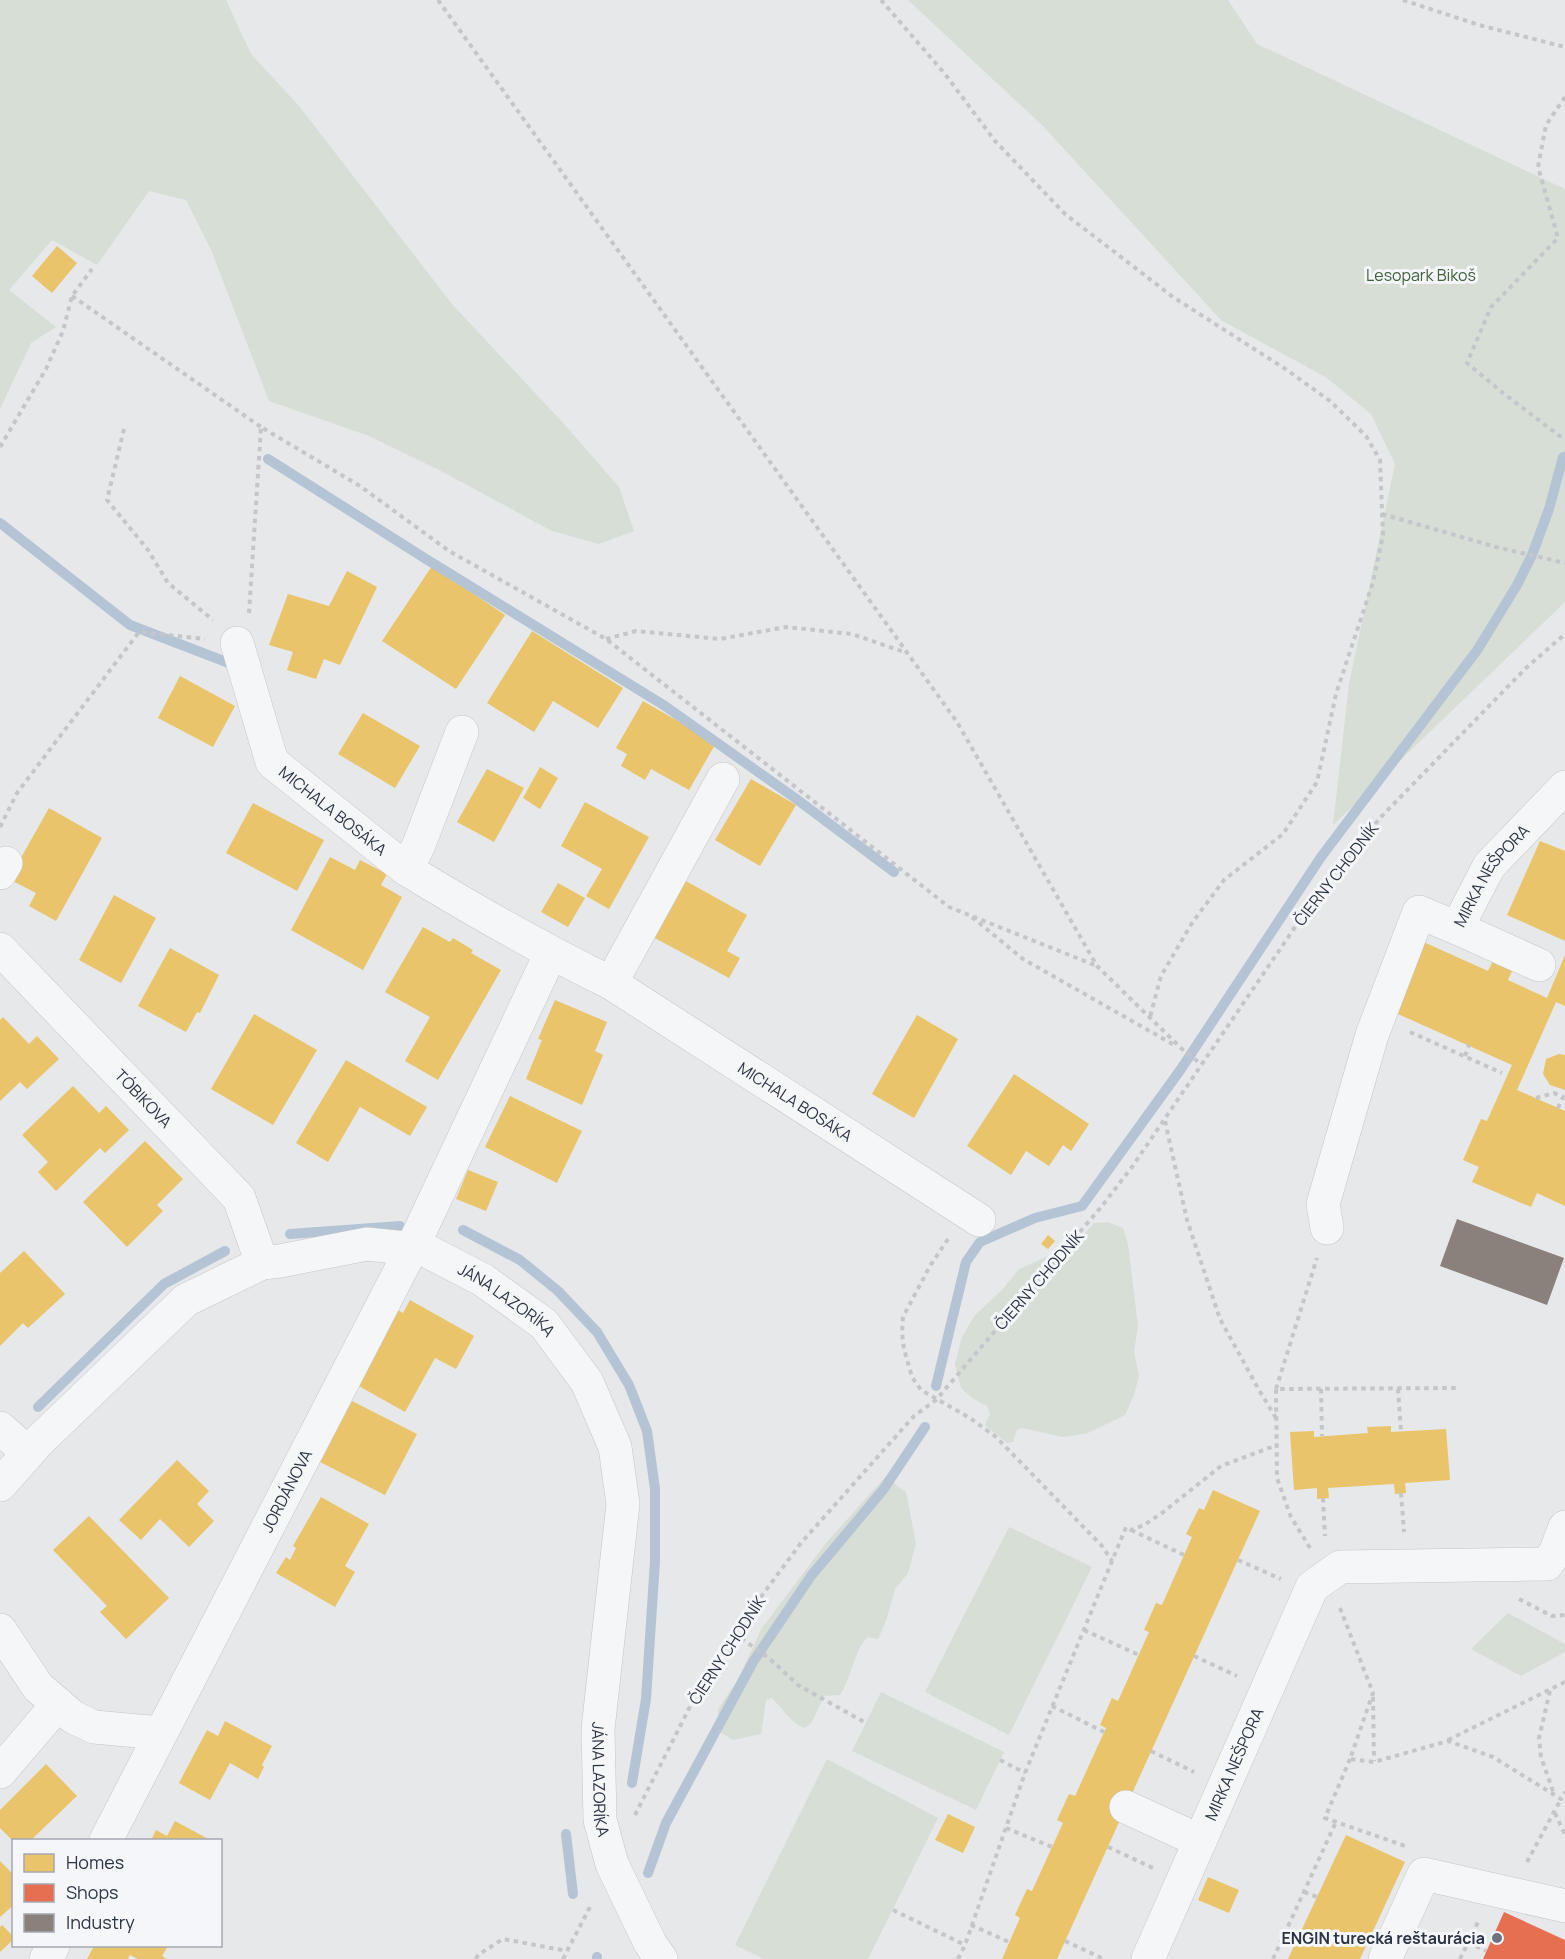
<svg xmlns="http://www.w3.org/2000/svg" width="1565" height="1959" font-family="Manrope,sans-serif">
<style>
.green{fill:#d6ded6}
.homes{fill:#e9c46a}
.shops{fill:#e76f51}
.industry{fill:#8a817c}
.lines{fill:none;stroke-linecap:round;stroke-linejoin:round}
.stream{stroke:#b4c4d5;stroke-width:10}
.minor-casing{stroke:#c4c6c8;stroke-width:34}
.path{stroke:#c5c6ca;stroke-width:4;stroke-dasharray:4.5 4.5;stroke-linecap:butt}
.minor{stroke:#f5f6f7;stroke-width:33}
.poi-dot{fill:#6c737f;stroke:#f4f6f9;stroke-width:2}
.labels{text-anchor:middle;stroke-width:6;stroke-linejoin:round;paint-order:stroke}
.park-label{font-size:16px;fill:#3f6138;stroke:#f4f6f9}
.street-label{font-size:16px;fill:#2b3445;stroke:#f4f6f9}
.poi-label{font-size:16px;font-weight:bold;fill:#2b3445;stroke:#f4f6f9;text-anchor:end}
</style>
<rect width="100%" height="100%" fill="#e6e8ea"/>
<g class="green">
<polygon points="0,0 226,0 251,54 299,106 452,304 564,424 619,487 634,531 599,544 552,531 441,471 369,436 269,401 212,252 186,200 149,191 97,265 52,240 9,290 56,327 31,343 0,409"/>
<polygon points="908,0 1228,0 1257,44 1565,189 1565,602 1333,825 1349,684 1395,464 1371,414 1327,378 1221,320 1043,126"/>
<polygon points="1107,1222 1123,1228 1128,1244 1138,1326 1134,1352 1139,1376 1134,1395 1125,1415 1088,1433 1063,1437 1022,1428 1017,1430 1013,1442 1007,1443 985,1425 990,1414 987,1406 972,1398 961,1388 955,1364 962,1337 975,1315 1002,1290 1019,1269 1046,1257 1067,1252 1094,1223"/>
<path d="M887,1475L897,1486L906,1492L916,1544L908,1573L895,1589L886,1621L878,1639L868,1637C855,1647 851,1679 840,1695L824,1696L812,1722L805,1728C788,1722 785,1709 771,1698L766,1701L761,1734L733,1740L718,1731V1709L737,1681L762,1628L826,1543Z"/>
<polygon points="1009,1527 1092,1567 1009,1735 925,1692"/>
<polygon points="1508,1613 1565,1644 1565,1652 1521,1676 1471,1649"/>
<polygon points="881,1692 1004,1752 976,1810 852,1751"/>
<polygon points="827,1759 938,1818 868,1959 764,1959 735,1945"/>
</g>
<g class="homes">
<polygon points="57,246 77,263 52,293 32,276"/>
<polygon points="432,566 505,615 456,689 382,641"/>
<polygon points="347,571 377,587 340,665 324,659 316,679 287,670 293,652 269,645 288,594 329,606"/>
<polygon points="532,631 623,688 598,728 553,701 534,732 487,703"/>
<polygon points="180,676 235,706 213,747 158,718"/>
<polygon points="643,701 716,743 689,790 651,769 645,780 621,766 627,754 616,748"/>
<polygon points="363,713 420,746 395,788 338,754"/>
<polygon points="540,767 558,778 540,809 523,798"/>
<polygon points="487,769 524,788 494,842 457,822"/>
<polygon points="751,779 796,805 760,866 715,840"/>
<polygon points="585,802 649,837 609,909 586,896 602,869 561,846"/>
<polygon points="253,803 324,840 297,891 226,853"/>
<polygon points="49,808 102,838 56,921 29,906 36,893 9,879"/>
<polygon points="1540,841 1565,851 1565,941 1507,915"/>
<polygon points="330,857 355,870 360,860 387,874 381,885 402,897 363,970 291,930"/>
<polygon points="684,880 747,915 727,951 740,958 729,978 653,937"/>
<polygon points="558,883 585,898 568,927 541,912"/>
<polygon points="114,895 156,918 121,983 79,960"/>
<polygon points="423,927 450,942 453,938 473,950 471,953 501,970 438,1080 405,1061 430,1017 385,992"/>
<polygon points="1419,940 1488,971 1498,951 1517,960 1508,980 1547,998 1565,955 1565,1006 1556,1002 1517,1090 1565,1111 1565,1206 1537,1193 1531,1207 1472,1182 1479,1167 1463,1160 1481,1119 1487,1121 1512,1065 1389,1010"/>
<polygon points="170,948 219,975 200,1013 197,1012 186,1032 138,1006"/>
<polygon points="555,1000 607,1022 595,1051 603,1055 582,1105 526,1079 542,1040 538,1039"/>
<polygon points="254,1014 317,1050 273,1125 211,1089"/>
<polygon points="917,1015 958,1039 914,1118 872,1094"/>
<polygon points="3,1017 29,1044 37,1036 59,1059 27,1089 20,1082 0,1101 0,1020"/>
<polygon points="1559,1054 1565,1055 1565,1090 1550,1085 1543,1074 1546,1059"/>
<polygon points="346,1060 427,1107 410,1136 360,1107 328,1162 296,1143"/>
<polygon points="1014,1074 1089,1124 1071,1151 1063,1145 1049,1166 1026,1151 1011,1175 967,1146"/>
<polygon points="73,1086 99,1113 106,1106 129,1130 105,1153 100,1148 56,1191 38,1172 48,1162 22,1135"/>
<polygon points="510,1096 582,1131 557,1183 485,1147"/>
<polygon points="145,1141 183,1179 157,1205 163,1211 127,1247 83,1202"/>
<polygon points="468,1170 498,1182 486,1211 456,1199"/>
<polygon points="1048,1235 1055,1241 1048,1249 1041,1244"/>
<polygon points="24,1251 65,1294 28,1328 23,1323 0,1346 0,1273"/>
<polygon points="410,1300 474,1336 456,1369 435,1358 405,1412 357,1385 398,1310 403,1313"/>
<polygon points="352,1401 417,1434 385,1495 320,1462"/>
<polygon points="1391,1426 1391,1432 1446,1429 1450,1480 1405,1483 1406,1493 1395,1494 1394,1484 1328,1488 1329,1498 1317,1499 1317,1488 1294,1490 1290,1432 1314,1431 1314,1437 1368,1433 1367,1427"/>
<polygon points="177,1460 209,1491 197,1504 214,1521 189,1547 160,1519 141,1540 119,1520"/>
<polygon points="1213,1490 1260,1511 1057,1959 1002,1959 1020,1918 1015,1915 1027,1889 1032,1891 1063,1823 1057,1820 1069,1794 1075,1796 1106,1728 1100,1725 1112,1698 1118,1701 1149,1632 1144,1630 1156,1603 1162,1605 1192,1537 1186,1534 1199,1508 1204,1510"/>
<polygon points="321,1497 369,1524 345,1566 355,1572 335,1607 276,1573 286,1557 290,1560 296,1548 293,1546"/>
<polygon points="89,1516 169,1598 126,1639 100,1612 107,1606 53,1550"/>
<polygon points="225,1721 272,1746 262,1765 264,1767 258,1779 230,1763 210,1800 179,1783 207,1730 218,1736"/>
<polygon points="46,1764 77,1796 31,1840 14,1840 14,1842 0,1828 0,1810"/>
<polygon points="948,1814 975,1827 963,1853 935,1840"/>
<polygon points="175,1821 210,1840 151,1840 156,1830 167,1836"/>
<polygon points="1346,1835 1405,1862 1360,1959 1288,1959"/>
<polygon points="0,1861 14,1875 14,1905 0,1917"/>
<polygon points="1208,1877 1239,1890 1229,1913 1198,1900"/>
<polygon points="2,1925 14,1937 14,1939 0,1952 0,1927"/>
<polygon points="94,1946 168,1946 162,1956 167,1959 138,1959 130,1955 128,1959 87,1959"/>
</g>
<polygon class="shops" points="1504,1912 1565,1940 1565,1959 1483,1959"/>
<polygon class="industry" points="1457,1219 1564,1258 1547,1305 1440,1266"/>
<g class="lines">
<g class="stream">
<polyline points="268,459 426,559 665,706 795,798 894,872"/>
<polyline points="0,523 130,625 234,665"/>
<polyline points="463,1230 520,1260 558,1291 597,1332 629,1385 647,1431 655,1489 655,1561 646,1699 632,1783"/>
<polyline points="290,1234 400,1226"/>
<polyline points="936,1386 966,1262 980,1242 1035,1218 1082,1206 1181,1069 1321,857 1478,649 1517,585 1532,555 1549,509 1563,457"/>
<polyline points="38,1407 164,1284 225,1251"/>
<polyline points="566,1834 573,1894"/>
<polyline points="648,1873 666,1823 753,1662 811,1576 883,1490 925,1427"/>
<polyline points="597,1957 597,1959"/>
</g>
<defs>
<g id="minor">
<path id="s1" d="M237,643L272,762L406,869"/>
<path id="s2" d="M462,732L418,847L406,869C473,910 540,948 611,983L979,1220"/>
<polyline points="0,873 6,863"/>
<path id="s3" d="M0,949L239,1198L262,1263"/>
<path id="s4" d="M1539,965L1457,928L1489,866L1565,787"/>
<polyline points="611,983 723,779"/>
<polyline points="1327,1228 1323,1204 1372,1035 1419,912 1457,928"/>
<polyline points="0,1428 28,1453"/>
<path id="s5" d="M0,1485L39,1441L186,1300L262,1263L280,1261L367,1244L425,1250L483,1280L544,1324L587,1382L615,1447L623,1504L598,1729L600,1820L612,1864L650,1943L661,1959"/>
<polyline points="0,1630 38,1687 73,1717 94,1727 161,1733"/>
<polyline points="0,1772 58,1704"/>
<polyline points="1126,1807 1200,1841"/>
<path id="s6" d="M106,1840L412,1248L551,953"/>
<polyline points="46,1959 53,1946"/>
<path id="s7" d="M1148,1959L1312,1587L1340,1567L1547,1564L1555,1553L1565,1527"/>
<polyline points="1385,1959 1424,1874 1565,1906"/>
</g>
</defs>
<use href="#minor" class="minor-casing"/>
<g class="path">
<polyline points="438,0 957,722 1097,966 1182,1049 1201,1064"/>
<polyline points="881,0 945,74 995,141 1065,214 1173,297 1287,370 1330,401 1366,436 1380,460 1383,535 1373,582 1336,694 1317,782 1283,834 1224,880 1192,923 1161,976 1150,1017"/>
<polyline points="1403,0 1479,25 1565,47"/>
<polyline points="1565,97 1546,125 1538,167 1558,238 1491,307 1467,363 1503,393 1565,440"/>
<polyline points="72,296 261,427"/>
<polyline points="124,429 107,500 148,550 168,583 213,620"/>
<polyline points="0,447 46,369 63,331 72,296 92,269"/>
<polyline points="1382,514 1496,547 1565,563"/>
<polyline points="249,613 261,427 360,486 449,551 606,639 949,907 1097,966"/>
<polyline points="606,639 636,631 720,639 786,627 852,634 907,653"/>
<polyline points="0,827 17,793 139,632 205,639"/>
<polyline points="972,917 1023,959 1176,1046"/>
<polyline points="1410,1032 1502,1073"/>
<polyline points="1465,1056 1469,1045"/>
<polyline points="1536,1098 1554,1093 1565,1098"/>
<polyline points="1558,1108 1563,1097"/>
<polyline points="1165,1121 1187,1220 1220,1319 1259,1390 1276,1418"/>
<polyline points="948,1239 930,1266 903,1317 902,1333 904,1349 912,1377 921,1390 970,1418 996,1437 1102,1546 1112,1561"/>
<polyline points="1276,1389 1317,1258"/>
<polyline points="1321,1389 1322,1436"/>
<polyline points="1398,1389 1401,1432"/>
<polyline points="1401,1493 1404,1532"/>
<polyline points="1323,1498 1325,1536"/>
<polyline points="1131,1530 1184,1555"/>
<polyline points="1310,1548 1291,1517 1277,1478 1276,1389 1458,1388"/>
<polyline points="1238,1560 1281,1579"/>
<polyline points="1519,1599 1552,1616 1565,1615"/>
<polyline points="1340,1608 1373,1693 1350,1759 1374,1762 1448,1741 1493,1757 1561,1799 1565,1792"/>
<polyline points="1084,1630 1139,1655"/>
<polyline points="734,1633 770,1659 798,1685 866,1723"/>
<polyline points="1194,1656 1237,1676"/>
<polyline points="1550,1691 1539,1738 1541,1757 1554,1794"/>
<polyline points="1373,1697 1374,1761"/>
<polyline points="1052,1706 1104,1732"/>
<polyline points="1448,1740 1565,1682"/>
<polyline points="1151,1751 1194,1772"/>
<polyline points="1350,1759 1325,1818 1405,1846"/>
<polyline points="1000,1760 1025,1773"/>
<polyline points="1555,1813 1565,1835"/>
<polyline points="635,1815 698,1691 734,1633 801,1543 914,1416 936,1400 1102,1206 1132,1167 1323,886 1381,817 1526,668 1565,634"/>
<polyline points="1006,1828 1052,1847"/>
<polyline points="1108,1847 1153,1868"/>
<polyline points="1527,1862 1561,1799"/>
<polyline points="1304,1892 1317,1897"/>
<polyline points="893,1910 965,1945"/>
<polyline points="971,1925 1009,1942"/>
<polyline points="1065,1941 1104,1959"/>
<polyline points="1468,1942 1486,1951"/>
<polyline points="476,1959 478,1955 503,1939 567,1951"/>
<polyline points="563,1959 592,1903"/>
<polyline points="958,1959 965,1945 1025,1773 1126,1527 1131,1530 1144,1525 1162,1513 1221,1466 1277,1445"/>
<polyline points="1273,1959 1336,1822"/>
<polyline points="1460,1959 1478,1922"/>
</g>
<use href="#minor" class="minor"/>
</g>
<circle class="poi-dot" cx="1497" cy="1938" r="6"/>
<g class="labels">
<g class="park-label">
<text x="1421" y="281">Lesopark Bikoš</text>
</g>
<g class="street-label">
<text dy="6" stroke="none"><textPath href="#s1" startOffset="202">MICHALA BOSÁKA</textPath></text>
<text transform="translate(1336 874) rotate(-52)" y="6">ČIERNY CHODNÍK</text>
<text dy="6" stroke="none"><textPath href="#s4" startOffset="153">MIRKA NEŠPORA</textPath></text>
<text dy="6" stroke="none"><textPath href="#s3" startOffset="207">TÓBIKOVA</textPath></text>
<text dy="6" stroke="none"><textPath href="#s2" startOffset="602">MICHALA BOSÁKA</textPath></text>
<text transform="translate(1039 1280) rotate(-49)" y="6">ČIERNY CHODNÍK</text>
<text dy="6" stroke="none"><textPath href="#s5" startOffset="608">JÁNA LAZORÍKA</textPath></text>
<text dy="6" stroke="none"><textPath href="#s6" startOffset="393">JORDÁNOVA</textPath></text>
<text transform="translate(727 1650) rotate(-57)" y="6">ČIERNY CHODNÍK</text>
<text dy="6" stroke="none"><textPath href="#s7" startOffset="213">MIRKA NEŠPORA</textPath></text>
<text dy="6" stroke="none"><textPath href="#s5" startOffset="1130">JÁNA LAZORÍKA</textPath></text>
</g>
<g class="poi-label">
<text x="1485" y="1944">ENGIN turecká reštaurácia</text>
</g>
</g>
<rect x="12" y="1839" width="210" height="108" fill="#f4f6f9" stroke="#a4a8b1" stroke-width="1.5"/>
<rect x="24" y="1854" width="30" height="18" fill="#e9c46a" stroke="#a4a8b1" stroke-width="1.5"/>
<text x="66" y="1869" font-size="18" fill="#2b3445">Homes</text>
<rect x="24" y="1884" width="30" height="18" fill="#e76f51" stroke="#a4a8b1" stroke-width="1.5"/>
<text x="66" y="1899" font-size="18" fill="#2b3445">Shops</text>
<rect x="24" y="1914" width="30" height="18" fill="#8a817c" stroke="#a4a8b1" stroke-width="1.5"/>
<text x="66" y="1929" font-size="18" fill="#2b3445">Industry</text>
</svg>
